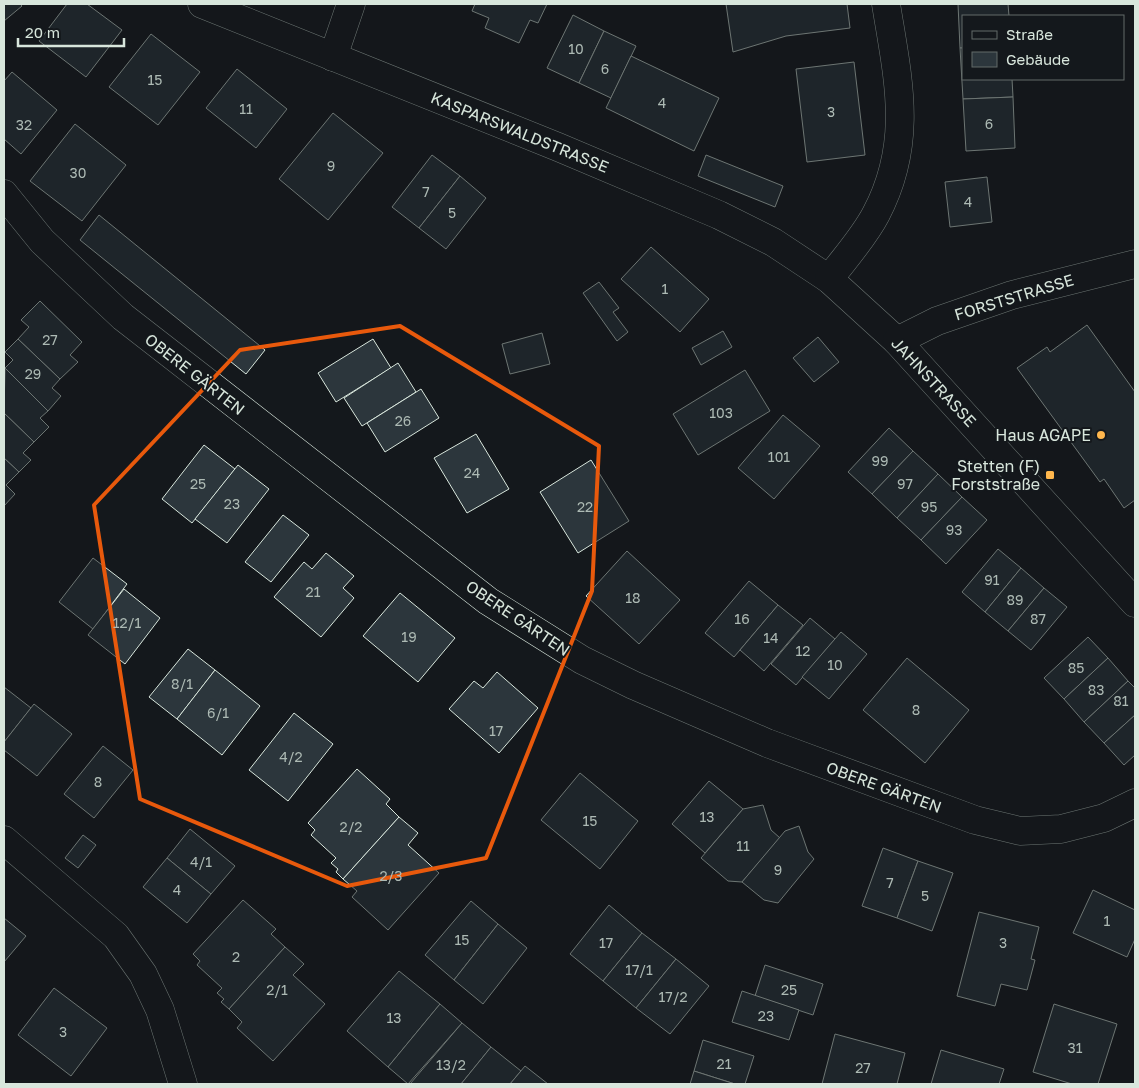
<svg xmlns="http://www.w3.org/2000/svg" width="1139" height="1088" font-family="'Golos Text',sans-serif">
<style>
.building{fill:#2c363c;stroke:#d8e6dc}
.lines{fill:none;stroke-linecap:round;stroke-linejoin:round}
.street-casing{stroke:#d8e6dc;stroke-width:29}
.street{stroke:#14181c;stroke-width:28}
.marked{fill:none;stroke:#e8590c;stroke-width:4;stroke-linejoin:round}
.poi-dot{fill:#ffb74d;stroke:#14181c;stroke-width:2}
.labels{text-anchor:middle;stroke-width:4;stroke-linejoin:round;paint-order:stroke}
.number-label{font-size:14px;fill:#adbab4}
.street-label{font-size:16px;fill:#d8e6dc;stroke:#14181c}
.poi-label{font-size:16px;fill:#d8e6dc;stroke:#14181c;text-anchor:end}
</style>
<rect width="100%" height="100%" fill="#14181c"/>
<g class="building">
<polygon points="4,4 20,4 22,6 4,21"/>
<polygon points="67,4 87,4 122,30 86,77 39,41"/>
<polygon points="475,4 547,4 538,23 530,20 519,43 485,28 489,18 472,11"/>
<polygon points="726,4 847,4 850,28 786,36 733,52"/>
<polygon points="958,4 1008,4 1009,16 963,16 963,48 960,48"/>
<polygon points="573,15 604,31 579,83 547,68"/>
<polygon points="604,31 636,46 611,98 579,83"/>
<polygon points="151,34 200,72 158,125 109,87"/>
<polygon points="960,48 963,48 963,79 1012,79 1013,97 963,99"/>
<polygon points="631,56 719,98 694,151 606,108"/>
<polygon points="854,62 865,155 807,162 796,69"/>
<polygon points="237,69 287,109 256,148 206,108"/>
<polygon points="12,72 57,110 21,154 4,139 4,81"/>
<polygon points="1013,97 1015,148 966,151 963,99"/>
<polygon points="333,113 383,153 328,220 279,179"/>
<polygon points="75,124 126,165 82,221 30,181"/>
<polygon points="432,155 460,176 419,228 392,207"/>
<polygon points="706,155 783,186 775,207 698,176"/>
<polygon points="460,176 486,198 446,249 419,228"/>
<polygon points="987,177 992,222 950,227 945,182"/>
<polygon points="99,215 265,350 246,374 80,240"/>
<polygon points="651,247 709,299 680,332 621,279"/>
<polygon points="599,282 619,308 613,312 628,332 617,341 583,293"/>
<polygon points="40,301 82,342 70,355 78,362 60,379 18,339 29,327 21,320"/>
<polygon points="1087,325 1135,392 1135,500 1124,508 1104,479 1100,482 1017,368 1047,347 1050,352"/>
<polygon points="723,331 732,347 701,365 692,348"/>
<polygon points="542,333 550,364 510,374 502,344"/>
<polygon points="818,337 839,362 814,382 793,358"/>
<polygon points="18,339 60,379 52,388 61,396 48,411 5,368 13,360 5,352"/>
<polygon points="373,339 391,368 336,402 318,373"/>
<polygon points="398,363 416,392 362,426 344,398"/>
<polygon points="5,368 48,411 40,418 49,427 34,442 4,413"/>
<polygon points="745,370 770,411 698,455 673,414"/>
<polygon points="421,389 439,418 385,452 367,423"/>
<polygon points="4,413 34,442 23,453 31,460 19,472 4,458"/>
<polygon points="783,415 820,446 774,499 738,468"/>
<polygon points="889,428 913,451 872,494 848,472"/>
<polygon points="476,434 509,489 467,513 434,458"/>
<polygon points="204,445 235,469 192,523 162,499"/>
<polygon points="913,451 938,474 897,518 872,494"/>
<polygon points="4,458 19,472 6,485 15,494 4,506"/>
<polygon points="591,460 629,521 578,553 540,492"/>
<polygon points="238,465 269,489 227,543 195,519"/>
<polygon points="938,474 962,497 921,540 897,518"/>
<polygon points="962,497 987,520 946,564 921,540"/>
<polygon points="283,515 309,535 271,582 245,562"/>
<polygon points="998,549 1021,568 985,612 962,592"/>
<polygon points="627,551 680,600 639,644 586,596"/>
<polygon points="326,553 354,576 343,588 354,598 321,637 274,597 304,562 312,569"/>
<polygon points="93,558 127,584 93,629 59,602"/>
<polygon points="1021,568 1044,588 1008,631 985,612"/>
<polygon points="749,581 778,605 734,657 705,633"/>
<polygon points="1044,588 1067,607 1031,650 1008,631"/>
<polygon points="124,589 160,618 125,664 88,635"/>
<polygon points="400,593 455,638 418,682 363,636"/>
<polygon points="778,605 803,625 764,671 740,650"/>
<polygon points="810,618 835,639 796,685 771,664"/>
<polygon points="841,632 867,654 829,699 802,677"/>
<polygon points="1088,637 1108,658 1064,699 1044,678"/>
<polygon points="188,649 215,670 177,719 149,697"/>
<polygon points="907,658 969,710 925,763 863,710"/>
<polygon points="1108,658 1128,681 1084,722 1064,699"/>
<polygon points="215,670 260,706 222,755 177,719"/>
<polygon points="497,672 538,708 499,753 449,709 474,681 483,688"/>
<polygon points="1128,681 1135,688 1135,715 1104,743 1084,722"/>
<polygon points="4,687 31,708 4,742"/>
<polygon points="34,704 72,734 37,776 4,750 4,742"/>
<polygon points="294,713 333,744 288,801 249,770"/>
<polygon points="1135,715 1135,755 1124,765 1104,743"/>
<polygon points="103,746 133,770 94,818 64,794"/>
<polygon points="357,769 390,799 386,804 399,817 343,879 336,872 338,869 331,863 336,858 311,835 315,830 308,823"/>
<polygon points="580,773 638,821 600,869 541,820"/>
<polygon points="709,781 743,809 705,853 672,824"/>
<polygon points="763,805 771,830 780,838 742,882 728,881 701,858 743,809"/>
<polygon points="399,817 418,833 408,845 439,873 388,930 352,897 357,891 343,879"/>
<polygon points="799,826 808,852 814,859 778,903 764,900 742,882 785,831"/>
<polygon points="190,829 235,866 211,894 167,858"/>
<polygon points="83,835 96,845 78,868 65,858"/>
<polygon points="883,848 918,861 897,918 862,906"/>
<polygon points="167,858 211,894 187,923 143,887"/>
<polygon points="918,861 953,873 932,931 897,918"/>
<polygon points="1093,890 1135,910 1135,939 1127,957 1073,933"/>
<polygon points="243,900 276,929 271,934 285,947 229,1009 221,1002 224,999 217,993 222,988 197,965 200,961 193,954"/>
<polygon points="471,901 498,924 454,980 425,955"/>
<polygon points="609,905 642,933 603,981 570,954"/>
<polygon points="979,912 1039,927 1031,959 1035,960 1027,990 1001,984 995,1006 957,996"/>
<polygon points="4,918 26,936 4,962"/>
<polygon points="498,924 527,948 483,1004 454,980"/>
<polygon points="642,933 676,959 636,1008 603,981"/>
<polygon points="285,947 304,964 293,975 325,1004 273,1061 237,1028 242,1022 229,1009"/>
<polygon points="676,959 709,986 670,1034 636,1008"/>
<polygon points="765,965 823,984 813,1015 755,996"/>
<polygon points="399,971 440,1004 388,1067 347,1031"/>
<polygon points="54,988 107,1028 71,1076 18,1035"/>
<polygon points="742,991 799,1010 789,1040 732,1022"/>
<polygon points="440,1004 462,1023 408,1084 388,1067"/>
<polygon points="1054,1004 1117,1024 1098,1084 1072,1084 1033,1072"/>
<polygon points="462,1023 491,1047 461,1084 410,1084"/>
<polygon points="835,1034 905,1053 897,1084 822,1084"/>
<polygon points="703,1040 754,1056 745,1084 735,1084 694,1071"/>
<polygon points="491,1047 521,1071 510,1084 461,1084"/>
<polygon points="941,1050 1004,1069 999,1084 931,1084"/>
<polygon points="525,1066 548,1084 510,1084"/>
<polygon points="694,1071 735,1084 690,1084"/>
</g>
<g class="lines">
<defs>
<g id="street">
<polyline points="202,4 558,147 719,215 773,242 829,279 897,341 1135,603"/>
<polyline points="333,57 351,4"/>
<polyline points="4,194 42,241 123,317 488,601 582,660 633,685 767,743 975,820 1020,831 1061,829 1104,818 1135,803"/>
<path d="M829,279C845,258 864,237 876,214C914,142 898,79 886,4"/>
<polyline points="897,341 937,321 1012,295 1135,264"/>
<polyline points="4,840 116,936 143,974 160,1010 183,1084"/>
</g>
</defs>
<use href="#street" class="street-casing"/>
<use href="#street" class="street"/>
</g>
<path d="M0 0H1139V1088H0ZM400,326L599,446L592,591L486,858L347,886L140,799L94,505L240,350Z" fill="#14181c" fill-opacity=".55" fill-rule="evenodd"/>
<path class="marked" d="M400,326L599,446L592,591L486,858L347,886L140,799L94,505L240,350Z"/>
<g class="poi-dot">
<circle cx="1101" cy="435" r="5"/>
<rect x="1045" y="470" width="10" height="10" rx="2.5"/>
</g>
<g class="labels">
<g class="number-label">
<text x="576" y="54">10</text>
<text x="605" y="74">6</text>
<text x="155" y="85">15</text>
<text x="662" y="108">4</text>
<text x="246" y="114">11</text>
<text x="831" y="117">3</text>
<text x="989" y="129">6</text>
<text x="24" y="130">32</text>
<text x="331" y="171">9</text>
<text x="78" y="178">30</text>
<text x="426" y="197">7</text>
<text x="968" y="207">4</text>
<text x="452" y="218">5</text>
<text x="665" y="294">1</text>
<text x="50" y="345">27</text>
<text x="33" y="379">29</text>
<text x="721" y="418">103</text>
<text x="403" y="426">26</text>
<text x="779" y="462">101</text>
<text x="880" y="466">99</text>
<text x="472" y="478">24</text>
<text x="198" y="489">25</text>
<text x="905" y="489">97</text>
<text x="232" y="509">23</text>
<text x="585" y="512">22</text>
<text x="929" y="512">95</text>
<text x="954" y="535">93</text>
<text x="992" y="585">91</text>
<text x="313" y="597">21</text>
<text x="633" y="603">18</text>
<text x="1015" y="605">89</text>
<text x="742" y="624">16</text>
<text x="1038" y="624">87</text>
<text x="127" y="628">12/1</text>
<text x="409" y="642">19</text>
<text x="771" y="643">14</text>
<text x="803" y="656">12</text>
<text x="835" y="670">10</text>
<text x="1076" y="673">85</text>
<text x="182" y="689">8/1</text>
<text x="1096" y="695">83</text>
<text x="1121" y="706">81</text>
<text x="916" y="715">8</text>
<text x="218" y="718">6/1</text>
<text x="496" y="736">17</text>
<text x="291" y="762">4/2</text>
<text x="98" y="787">8</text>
<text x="707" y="822">13</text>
<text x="590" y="826">15</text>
<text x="351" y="832">2/2</text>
<text x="743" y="851">11</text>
<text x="201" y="867">4/1</text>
<text x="778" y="875">9</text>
<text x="391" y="881">2/3</text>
<text x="890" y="888">7</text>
<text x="177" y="895">4</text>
<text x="925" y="901">5</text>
<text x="1107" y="926">1</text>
<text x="462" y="945">15</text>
<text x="606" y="948">17</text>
<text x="1003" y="948">3</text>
<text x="236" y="962">2</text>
<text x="639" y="975">17/1</text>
<text x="277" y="995">2/1</text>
<text x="789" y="995">25</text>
<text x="673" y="1002">17/2</text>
<text x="766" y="1021">23</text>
<text x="394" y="1023">13</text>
<text x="63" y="1037">3</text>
<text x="1075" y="1053">31</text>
<text x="724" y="1069">21</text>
<text x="451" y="1070">13/2</text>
<text x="863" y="1073">27</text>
</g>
<g class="street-label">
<text transform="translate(520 132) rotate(22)" y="6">KASPARSWALDSTRASSE</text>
<text transform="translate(1014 297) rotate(-17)" y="6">FORSTSTRASSE</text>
<text transform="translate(195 374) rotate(38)" y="6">OBERE GÄRTEN</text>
<text transform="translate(934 382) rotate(47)" y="6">JAHNSTRASSE</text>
<text transform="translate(518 618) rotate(34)" y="6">OBERE GÄRTEN</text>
<text transform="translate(884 787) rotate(20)" y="6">OBERE GÄRTEN</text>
</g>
<g class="poi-label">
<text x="1091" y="441">Haus AGAPE</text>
<text x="1040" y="472">Stetten (F)<tspan x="1040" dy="18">Forststraße</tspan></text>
</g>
</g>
<rect width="1139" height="1088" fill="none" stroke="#d8e6dc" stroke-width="10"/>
<rect x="962" y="15" width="162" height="65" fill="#14181c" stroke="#626a69"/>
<rect x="972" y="31" width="25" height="8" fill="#14181c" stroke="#626a69"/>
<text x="1006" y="40" font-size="15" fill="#d8e6dc">Straße</text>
<rect x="972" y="52" width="25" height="15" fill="#2c363c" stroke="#626a69"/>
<text x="1006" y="65" font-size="15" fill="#d8e6dc">Gebäude</text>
<path d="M18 38v8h106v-8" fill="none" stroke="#d8e6dc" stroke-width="2.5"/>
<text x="25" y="38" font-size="15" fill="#d8e6dc" stroke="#14181c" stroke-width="4" paint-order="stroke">20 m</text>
</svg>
